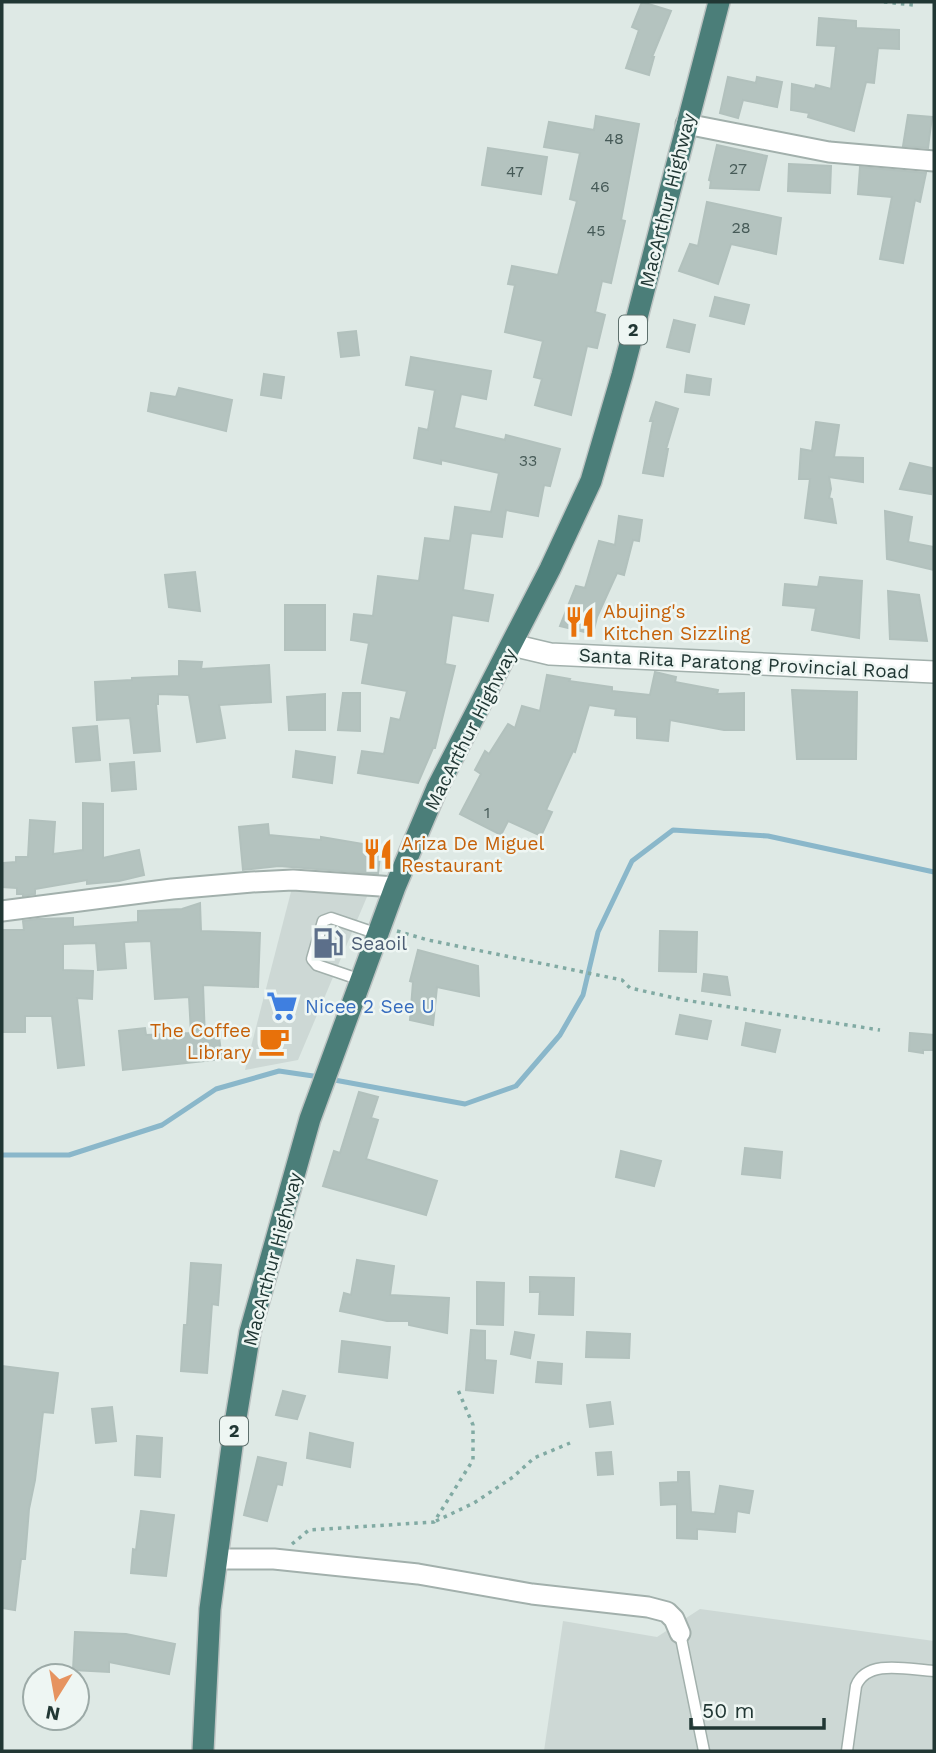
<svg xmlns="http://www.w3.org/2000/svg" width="936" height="1753" font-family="'Work Sans',sans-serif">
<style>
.built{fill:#cdd8d5}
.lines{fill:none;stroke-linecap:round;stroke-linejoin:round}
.stream{stroke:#8ab7ca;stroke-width:5}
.building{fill:#b4c3bf;stroke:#b2c1bd;stroke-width:2}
.service-casing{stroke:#a2b0ac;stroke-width:13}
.minor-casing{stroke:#a2b0ac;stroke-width:23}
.tertiary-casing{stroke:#a2b0ac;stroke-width:24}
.trunk-casing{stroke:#bcc3c2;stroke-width:24}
.path{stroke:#81aaa3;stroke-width:3.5;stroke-dasharray:3.5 5;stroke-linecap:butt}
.service{stroke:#fff;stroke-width:10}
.minor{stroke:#fff;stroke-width:19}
.tertiary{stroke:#fff;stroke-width:21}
.trunk{stroke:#4b7e79;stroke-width:21}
.labels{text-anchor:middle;stroke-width:5;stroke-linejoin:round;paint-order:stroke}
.number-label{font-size:16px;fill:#465a57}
.shield{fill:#eef6f3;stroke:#5e706d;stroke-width:2}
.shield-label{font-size:18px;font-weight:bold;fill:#213734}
.street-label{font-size:19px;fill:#213734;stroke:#eef6f3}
.food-label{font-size:19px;fill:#c56008;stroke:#eef6f3;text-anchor:start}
.service-label{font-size:19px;fill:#4e5e75;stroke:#eef6f3;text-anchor:start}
.shop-label{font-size:19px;fill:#366cbe;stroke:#eef6f3;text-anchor:start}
</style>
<rect width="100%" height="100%" fill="#dee9e5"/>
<g class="built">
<polygon points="293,884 369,892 298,1060 245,1070"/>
<polygon points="700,1609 934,1641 934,1751 544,1751 563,1621 657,1637"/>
</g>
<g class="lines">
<g class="stream">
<polyline points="329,1079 465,1104 516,1086 560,1035 583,995 598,932 632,861 673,830 768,836 934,872"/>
<polyline points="2,1155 69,1155 162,1125 216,1089 279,1071 320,1077"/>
</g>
</g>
<g class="building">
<polygon points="642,2 671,11 652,57 654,57 649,75 626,68 639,30 632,27"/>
<polygon points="819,18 856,21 856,28 899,30 899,49 878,48 874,83 866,82 854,131 808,117 809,113 791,110 792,84 815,89 816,85 831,89 836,46 817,45"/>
<polygon points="728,77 756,83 757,77 782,82 777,107 743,100 738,118 720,113"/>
<polygon points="908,115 932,117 928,148 903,146"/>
<polygon points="596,116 639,124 621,220 625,221 611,283 602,281 595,312 605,315 597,348 587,346 571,415 535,405 542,379 534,377 543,341 505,332 515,285 508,284 512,266 558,275 577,201 570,199 580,153 544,147 549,122 594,130"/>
<polygon points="717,145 767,156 759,190 710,188 711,181 709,180"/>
<polygon points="488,148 547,157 541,194 482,185"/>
<polygon points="789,164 831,166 830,193 788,191"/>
<polygon points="860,167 926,173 920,202 915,200 903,263 880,259 892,197 858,194"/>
<polygon points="707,202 781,218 776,254 731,244 718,284 679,271 690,244 698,246"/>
<polygon points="715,297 749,305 744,324 710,316"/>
<polygon points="674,320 695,325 689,352 667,347"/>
<polygon points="356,331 359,355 341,357 338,333"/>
<polygon points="411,357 491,371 486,399 461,394 454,428 505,440 506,435 560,449 550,486 544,485 538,516 506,510 502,537 471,533 463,590 493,595 488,621 452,615 445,664 455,666 435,748 433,748 418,783 358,773 362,751 384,754 391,718 400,720 407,691 362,683 369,643 351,640 354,614 373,616 378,576 419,581 425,538 450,541 455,507 491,512 499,473 441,460 441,464 414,458 419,428 428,430 435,390 406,385"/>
<polygon points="264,374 284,377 281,398 261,395"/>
<polygon points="687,375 711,379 709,395 685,392"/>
<polygon points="179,388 232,400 226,431 148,411 151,393 176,397"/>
<polygon points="656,402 678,409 666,449 668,449 663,476 643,473 653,421 650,421"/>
<polygon points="816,422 839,425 834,457 863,458 863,482 829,477 831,489 829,498 832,499 836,523 805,518 810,479 799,479 801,449 812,451"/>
<polygon points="910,463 932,468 931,494 900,489"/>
<polygon points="885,511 912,517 908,542 934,547 934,570 887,559"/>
<polygon points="619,516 642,520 639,541 633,540 624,575 617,573 597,617 593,634 560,626 576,586 585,588 599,541 615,545"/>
<polygon points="195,572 200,611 169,607 165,575"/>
<polygon points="820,577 862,581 859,638 812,630 816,608 783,605 785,584 818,587"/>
<polygon points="888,591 919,595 927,641 890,639"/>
<rect x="285" y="605" width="40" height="45"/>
<polygon points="179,661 202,662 201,669 269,665 271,702 219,705 225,738 197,742 189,695 158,694 158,704 156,704 160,751 134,753 130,718 97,720 95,682 132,680 132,678 179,676"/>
<polygon points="655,672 676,677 675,682 718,690 717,694 744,693 744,730 724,730 670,720 668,741 637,738 637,717 615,715 616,709 589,705 575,752 573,751 546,810 552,812 541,836 508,821 501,835 460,814 481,774 475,770 485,751 489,754 508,724 515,728 522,706 540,711 547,675 570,679 569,681 612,687 612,691 650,695"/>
<polygon points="792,690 857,692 856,759 797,759"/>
<polygon points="343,693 360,693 360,731 338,730"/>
<polygon points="325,694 325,730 289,730 287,697"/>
<polygon points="97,726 100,760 76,762 73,728"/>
<polygon points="296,751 335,757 332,783 293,777"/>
<polygon points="134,762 136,789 112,791 110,764"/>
<polygon points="83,803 103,804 103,858 139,850 144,875 119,881 87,884 87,880 35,889 35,894 23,896 23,894 17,894 17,888 2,887 4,863 16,862 16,857 28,857 30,820 55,822 53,854 83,850"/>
<polygon points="268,824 269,835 321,840 321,837 381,847 378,874 279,866 243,870 239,827"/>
<polygon points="200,903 201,931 260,933 258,987 203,985 205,1039 219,1037 222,1059 123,1070 119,1031 145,1028 146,1035 191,1033 189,997 155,999 151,941 124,942 126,968 98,970 96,943 63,944 63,970 93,971 92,999 77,998 84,1065 58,1068 52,1016 25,1016 25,1032 2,1032 2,930 24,930 23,921 37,919 73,918 73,927 138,922 138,911 182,909"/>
<polygon points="660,931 697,932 696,972 659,971"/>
<polygon points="418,950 478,966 479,996 437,987 433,1025 410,1020 413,982 410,981"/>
<polygon points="704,974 727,977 730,995 702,991"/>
<polygon points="680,1015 711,1021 707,1039 676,1034"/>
<polygon points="746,1023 780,1030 775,1052 742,1045"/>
<polygon points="910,1033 934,1035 934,1050 923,1050 923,1053 909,1051"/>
<polygon points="359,1092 378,1097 371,1118 378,1120 366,1159 437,1181 426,1215 323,1186 334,1151 340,1153"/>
<polygon points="745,1148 782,1152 780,1178 742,1174"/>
<polygon points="621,1151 661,1161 654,1186 616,1177"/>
<polygon points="357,1260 394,1266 390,1295 449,1298 447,1333 409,1325 409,1321 387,1321 340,1311 344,1293 351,1295"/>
<polygon points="191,1263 221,1265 218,1305 212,1304 207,1373 181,1371 184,1325 187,1325"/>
<polygon points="530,1277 574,1278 573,1315 539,1314 540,1292 530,1292"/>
<polygon points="477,1282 504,1283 503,1325 477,1324"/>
<polygon points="471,1330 485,1331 485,1360 496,1361 493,1393 466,1390"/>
<polygon points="515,1332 534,1335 530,1358 511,1354"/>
<polygon points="587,1332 630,1334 629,1358 586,1357"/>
<polygon points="342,1341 390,1347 387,1378 339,1372"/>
<polygon points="538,1362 562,1364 561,1384 536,1382"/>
<polygon points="2,1366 58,1373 53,1413 43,1412 35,1480 29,1509 25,1559 21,1559 15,1610 2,1608"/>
<polygon points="283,1391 305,1396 297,1419 276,1415"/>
<polygon points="610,1402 613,1424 590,1427 587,1405"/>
<polygon points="112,1407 116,1441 96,1443 92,1409"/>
<polygon points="310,1433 353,1443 350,1467 307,1458"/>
<polygon points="137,1436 162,1438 160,1477 135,1475"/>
<polygon points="611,1452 613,1474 598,1475 596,1453"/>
<polygon points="258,1457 286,1463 282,1485 277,1484 267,1521 244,1515"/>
<polygon points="678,1472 689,1472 691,1512 715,1514 720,1486 753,1491 749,1513 737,1511 735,1532 697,1529 697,1539 677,1538 677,1504 661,1505 660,1483 678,1482"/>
<polygon points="141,1511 174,1515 166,1576 131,1573 133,1549 136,1550"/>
<polygon points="75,1632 126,1634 175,1644 169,1674 109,1662 109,1672 73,1670"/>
</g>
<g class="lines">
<defs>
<g id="service">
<polyline points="361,980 317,965 312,959 323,921 331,918 378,934"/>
<polyline points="680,1633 704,1751"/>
<path d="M847,1751L856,1686C867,1658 910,1670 934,1671"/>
</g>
<g id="minor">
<polyline points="686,124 829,152 934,161"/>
<polyline points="2,911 172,889 252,882 293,880 395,887"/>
<polyline points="217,1559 274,1559 418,1574 532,1594 648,1607 667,1612 674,1619 680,1633"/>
</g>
<polyline id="tertiary" points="512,645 550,654 934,672"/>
<polyline id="trunk" points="203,1751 210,1609 235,1424 250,1332 310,1119 395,887 437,788 550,569 591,481 622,375 719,2"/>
</defs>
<use href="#service" class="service-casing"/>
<use href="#minor" class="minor-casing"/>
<use href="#tertiary" class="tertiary-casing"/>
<use href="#trunk" class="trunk-casing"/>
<g class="path">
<polyline points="884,2 913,5"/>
<polyline points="397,931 428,940 622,980 630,988 684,1000 880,1030"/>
<polyline points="436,1521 474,1503 513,1477 534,1458 570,1443"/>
<polyline points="292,1544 309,1530 434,1522 473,1460 473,1425 458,1390"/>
</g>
<use href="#service" class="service"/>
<use href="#minor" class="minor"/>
<use href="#tertiary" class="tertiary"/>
<use href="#trunk" class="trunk"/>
</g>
<defs>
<symbol id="restaurant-bare" viewBox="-9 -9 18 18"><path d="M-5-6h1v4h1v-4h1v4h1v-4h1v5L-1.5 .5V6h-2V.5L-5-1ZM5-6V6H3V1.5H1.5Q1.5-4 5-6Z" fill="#e8710a" stroke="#eef6f3" stroke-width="2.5" paint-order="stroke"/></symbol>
<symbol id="fuel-bare" viewBox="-9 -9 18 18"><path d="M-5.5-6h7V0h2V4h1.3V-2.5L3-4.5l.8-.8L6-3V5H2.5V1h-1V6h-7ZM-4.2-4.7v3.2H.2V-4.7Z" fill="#5c6f8a" stroke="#eef6f3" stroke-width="2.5" paint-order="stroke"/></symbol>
<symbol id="supermarket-bare" viewBox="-9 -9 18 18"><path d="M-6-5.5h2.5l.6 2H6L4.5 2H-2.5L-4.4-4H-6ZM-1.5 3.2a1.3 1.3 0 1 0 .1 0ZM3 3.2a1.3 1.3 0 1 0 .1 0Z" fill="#3f7fe0" stroke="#eef6f3" stroke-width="2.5" paint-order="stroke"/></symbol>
<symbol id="cafe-bare" viewBox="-9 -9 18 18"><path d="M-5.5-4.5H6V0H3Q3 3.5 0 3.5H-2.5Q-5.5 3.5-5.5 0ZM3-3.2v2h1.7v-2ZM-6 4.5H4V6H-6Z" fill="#e8710a" stroke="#eef6f3" stroke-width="2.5" paint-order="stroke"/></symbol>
</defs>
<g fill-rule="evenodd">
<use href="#restaurant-bare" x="558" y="600" width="44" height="44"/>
<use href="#restaurant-bare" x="356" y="832" width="44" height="44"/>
<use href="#fuel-bare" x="306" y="921" width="44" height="44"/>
<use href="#supermarket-bare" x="260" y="984" width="44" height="44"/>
<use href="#cafe-bare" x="252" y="1019" width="44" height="44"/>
</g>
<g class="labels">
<g class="number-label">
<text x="614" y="144">48</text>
<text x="738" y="174">27</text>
<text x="515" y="177">47</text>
<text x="600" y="192">46</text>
<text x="741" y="233">28</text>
<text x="596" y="236">45</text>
<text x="528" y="466">33</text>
<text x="487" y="818">1</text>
</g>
<g class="shield">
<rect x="619" y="315.5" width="28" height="29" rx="5"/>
<rect x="220" y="1416.5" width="28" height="29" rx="5"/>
</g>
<g class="shield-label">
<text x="633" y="336">2</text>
<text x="234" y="1437">2</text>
</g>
<g class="street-label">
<text transform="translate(667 200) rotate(-76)" y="7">MacArthur Highway</text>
<text transform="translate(744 663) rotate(3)" y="7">Santa Rita Paratong Provincial Road</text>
<text transform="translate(470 729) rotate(-63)" y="7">MacArthur Highway</text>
<text transform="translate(272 1259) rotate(-75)" y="7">MacArthur Highway</text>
</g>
<g class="food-label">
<text x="603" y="618">Abujing's<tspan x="603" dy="22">Kitchen Sizzling</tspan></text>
<text x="401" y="850">Ariza De Miguel<tspan x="401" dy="22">Restaurant</tspan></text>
<text x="251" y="1037" text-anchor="end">The Coffee<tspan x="251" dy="22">Library</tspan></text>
</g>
<g class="service-label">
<text x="351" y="950">Seaoil</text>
</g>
<g class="shop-label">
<text x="305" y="1013">Nicee 2 See U</text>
</g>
</g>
<rect width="936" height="1753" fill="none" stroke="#213734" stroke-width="7"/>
<g transform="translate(56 1697) rotate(191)"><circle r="33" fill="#eef6f3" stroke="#9caaa7" stroke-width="2"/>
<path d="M0-5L12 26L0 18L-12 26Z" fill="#e6935f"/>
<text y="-10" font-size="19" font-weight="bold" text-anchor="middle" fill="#213734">N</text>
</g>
<path d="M691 1718v10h133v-10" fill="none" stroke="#213734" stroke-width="3.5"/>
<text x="702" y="1718" font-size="21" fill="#213734" stroke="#eef6f3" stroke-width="5" paint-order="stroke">50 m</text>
</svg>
